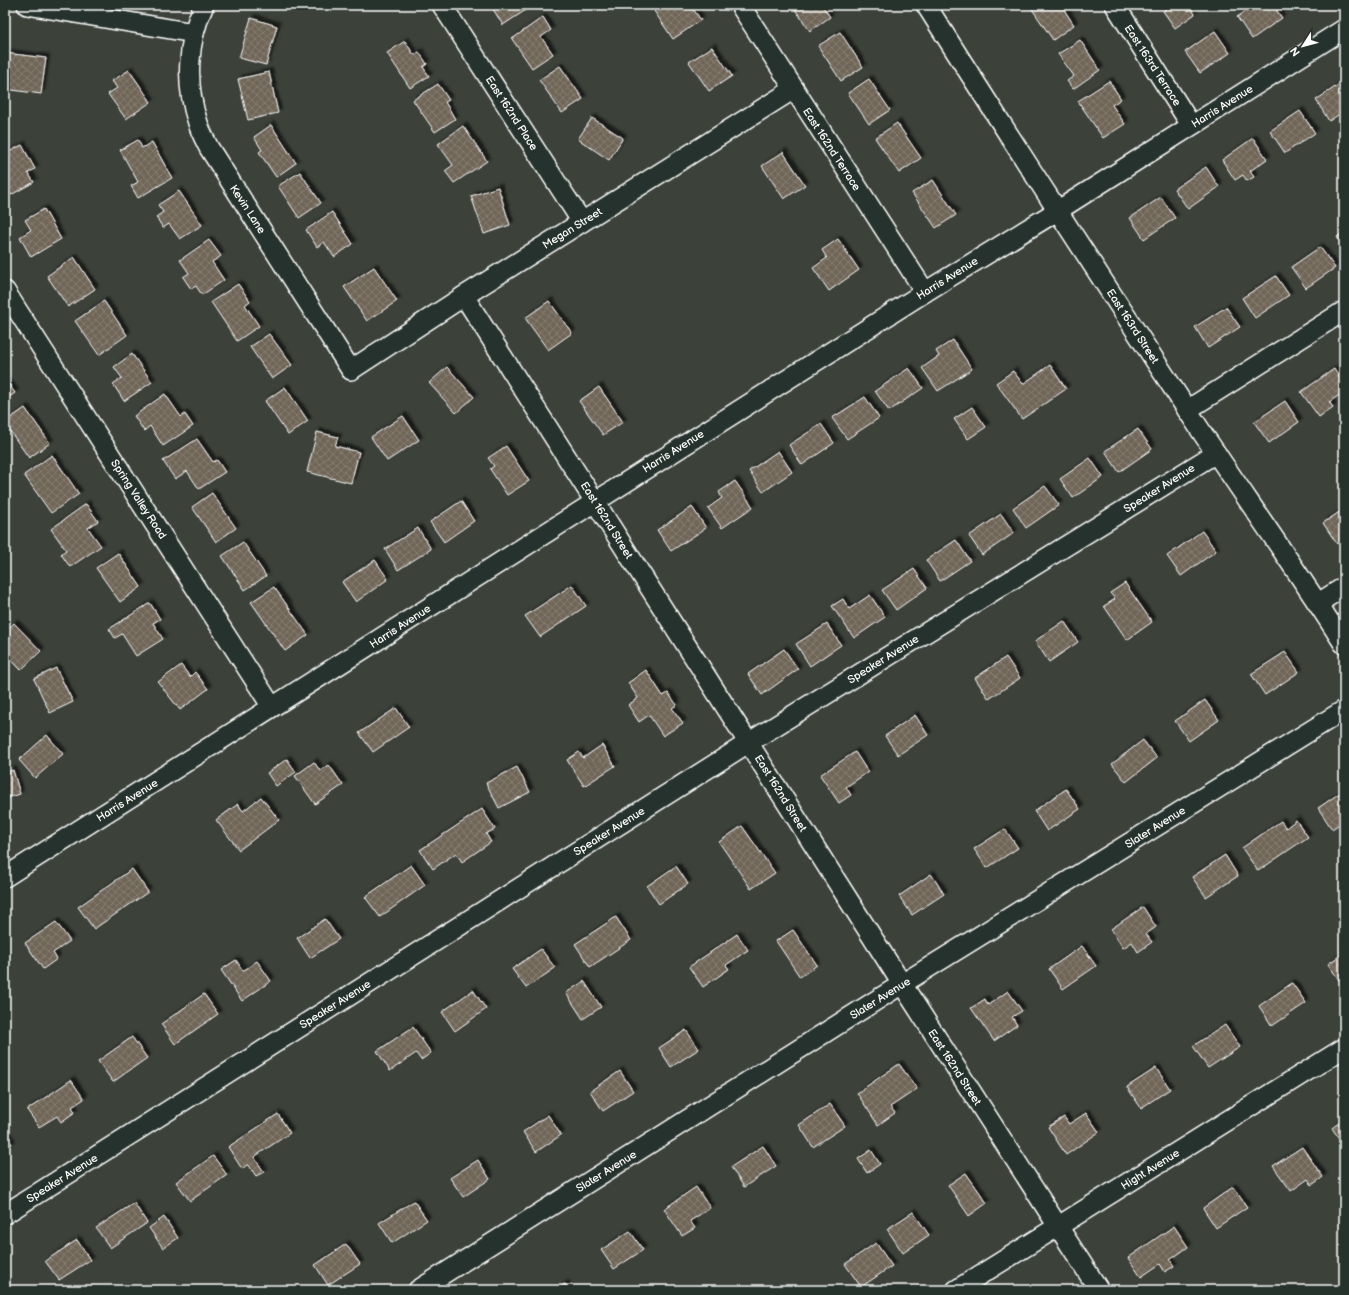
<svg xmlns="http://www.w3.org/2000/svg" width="1349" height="1295" font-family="'Balsamiq Sans',sans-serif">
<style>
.building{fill:url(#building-cross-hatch);stroke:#fff;filter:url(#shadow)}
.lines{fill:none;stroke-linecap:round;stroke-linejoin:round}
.minor-casing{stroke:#fff;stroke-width:22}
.minor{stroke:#26332d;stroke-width:19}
.labels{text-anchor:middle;stroke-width:4;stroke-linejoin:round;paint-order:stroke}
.street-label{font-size:11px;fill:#fff;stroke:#26332d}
</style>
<defs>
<pattern id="building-cross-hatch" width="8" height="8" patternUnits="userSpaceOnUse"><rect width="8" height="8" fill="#6f6658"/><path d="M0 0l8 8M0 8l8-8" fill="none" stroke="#857d71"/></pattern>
<filter id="shadow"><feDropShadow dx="3.5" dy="-3.5" stdDeviation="1" flood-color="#0009"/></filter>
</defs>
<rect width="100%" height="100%" fill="#3c423a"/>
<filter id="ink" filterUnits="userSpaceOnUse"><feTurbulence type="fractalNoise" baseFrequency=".025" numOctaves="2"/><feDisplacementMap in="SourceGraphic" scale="8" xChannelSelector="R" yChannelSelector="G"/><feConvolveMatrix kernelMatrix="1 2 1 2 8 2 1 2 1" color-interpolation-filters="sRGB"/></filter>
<g filter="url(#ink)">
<g class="building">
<polygon points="493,5 532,5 532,6 503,25 491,6"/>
<polygon points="661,5 679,5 681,8 685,5 690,5 701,20 673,39 654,11"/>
<polygon points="792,5 822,5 830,17 810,31"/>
<polygon points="1032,5 1061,5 1074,25 1053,40 1030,6"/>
<polygon points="1171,5 1189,5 1195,14 1175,28 1163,11"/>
<polygon points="1255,5 1273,5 1282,18 1252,39 1237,17"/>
<polygon points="543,17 551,30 541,37 553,54 532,68 512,39"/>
<polygon points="251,18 277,26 266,65 239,58"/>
<polygon points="1215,31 1230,53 1200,73 1185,52"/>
<polygon points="840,32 863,67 841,81 818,46"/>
<polygon points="1080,40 1100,70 1073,89 1067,81 1074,76 1058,54"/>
<polygon points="405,41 414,55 419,52 427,64 423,67 429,76 410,88 387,53"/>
<polygon points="712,47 732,76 709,91 689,62"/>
<polygon points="5,53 46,58 41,94 5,89"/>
<polygon points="560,66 583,99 562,113 539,80"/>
<polygon points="129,70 151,102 126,119 108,94 117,88 112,81"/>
<polygon points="269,72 278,113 248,120 238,79"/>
<polygon points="869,79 890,110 869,124 848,93"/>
<polygon points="1109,81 1121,99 1112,105 1125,124 1103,138 1078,101"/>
<polygon points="1344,81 1344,111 1329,121 1316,100"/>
<polygon points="438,84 449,100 445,102 455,119 435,132 413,100"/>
<polygon points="1300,111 1315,133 1285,153 1270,131"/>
<polygon points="592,118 623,138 609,160 578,139"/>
<polygon points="897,123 921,158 899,173 875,138"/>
<polygon points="271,125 296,163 276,177 259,152 262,150 254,137"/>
<polygon points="463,126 487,161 454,183 445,171 453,165 438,144"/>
<polygon points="1253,138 1267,159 1250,171 1254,177 1247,181 1243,175 1235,180 1222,160"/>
<polygon points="138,140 142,148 152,142 172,178 138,198 131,186 138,182 120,150"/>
<polygon points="22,145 35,169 28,173 34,182 11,195 5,185 5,154"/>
<polygon points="783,152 805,185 784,199 762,166"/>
<polygon points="1206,167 1219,187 1188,209 1174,189"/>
<polygon points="300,172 321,203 299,218 278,186"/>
<polygon points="933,180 956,215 936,228 912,193"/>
<polygon points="498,187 510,225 484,234 471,196"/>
<polygon points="179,191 202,225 180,239 169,224 163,228 156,217 163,212 158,205"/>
<polygon points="1161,197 1175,218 1144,239 1130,218"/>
<polygon points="44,209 61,239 31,257 20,237 31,230 25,220"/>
<polygon points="332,212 353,244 334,257 324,242 317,247 306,230"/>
<polygon points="1344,232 1344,248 1337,237"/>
<polygon points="838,239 859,270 829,291 813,268 827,258 822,250"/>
<polygon points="209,240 221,256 212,262 224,280 202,295 196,286 191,289 183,277 189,273 180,260"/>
<polygon points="1320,247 1335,268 1306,288 1291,267"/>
<polygon points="74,257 95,289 68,307 47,276"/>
<polygon points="374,267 397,301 367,321 344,287"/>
<polygon points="1276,276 1289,295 1255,318 1242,298"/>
<polygon points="238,284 250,301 245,305 259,326 237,341 211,302"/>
<polygon points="104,301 127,335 99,355 75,321"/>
<polygon points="549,301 572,333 548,350 525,318"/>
<polygon points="1226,307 1240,327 1208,348 1195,327"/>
<polygon points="269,334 292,365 272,379 250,347"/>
<polygon points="953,340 972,369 938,391 922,368 939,356 936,351"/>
<polygon points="132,354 152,382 124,401 113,384 122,378 114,367"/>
<polygon points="1050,365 1066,389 1022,419 996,383 1013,371 1023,384"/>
<polygon points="447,367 474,397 456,413 429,383"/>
<polygon points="909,368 923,388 889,411 875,391"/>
<polygon points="1334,369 1344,384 1344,392 1329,402 1333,407 1319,417 1301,392"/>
<polygon points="5,379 15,393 5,400"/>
<polygon points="285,387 308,421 288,435 265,401"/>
<polygon points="599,387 623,422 603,435 579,401"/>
<polygon points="165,394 181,417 185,414 193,426 163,446 150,426 144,431 134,416"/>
<polygon points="865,397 879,418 847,439 832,418"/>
<polygon points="1285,401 1299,422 1269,443 1254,422"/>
<polygon points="972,407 986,427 968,439 954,419"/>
<polygon points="25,408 50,443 29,458 5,424 5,422"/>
<polygon points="403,416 419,440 387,461 371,437"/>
<polygon points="821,424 834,443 802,465 789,445"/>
<polygon points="1138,429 1152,449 1119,472 1105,451"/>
<polygon points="317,432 338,437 335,446 359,452 351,483 307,472"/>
<polygon points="197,439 213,462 217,460 225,472 199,489 187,471 175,479 163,461"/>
<polygon points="506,446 529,481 507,495 490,469 494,466 488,458"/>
<polygon points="778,451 792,472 763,492 749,471"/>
<polygon points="52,455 79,494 51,513 24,475"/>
<polygon points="1090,458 1103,477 1073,498 1060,479"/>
<polygon points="735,481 753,507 722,528 708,508 722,498 719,492"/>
<polygon points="1045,486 1059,505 1026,528 1013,508"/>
<polygon points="212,493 236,528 216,542 192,507"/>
<polygon points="461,501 474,521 444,542 430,522"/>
<polygon points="86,504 98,521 88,528 101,546 70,567 61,554 66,550 51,529"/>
<polygon points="692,507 706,528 671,551 657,530"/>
<polygon points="1344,509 1344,539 1337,544 1323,523"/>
<polygon points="1001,514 1014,533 982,555 969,536"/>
<polygon points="418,528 431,549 398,570 385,549"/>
<polygon points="1202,531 1216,551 1181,576 1167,556"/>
<polygon points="956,540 970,561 940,581 926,560"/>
<polygon points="243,542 266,576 245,590 222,556"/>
<polygon points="118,553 141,587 120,602 96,568"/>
<polygon points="375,560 388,579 356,602 342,582"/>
<polygon points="914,569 927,588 896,610 882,590"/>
<polygon points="1125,583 1152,622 1127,640 1104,606 1115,599 1110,593"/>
<polygon points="572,585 586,606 540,637 525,616"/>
<polygon points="274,587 308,635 285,651 251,602"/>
<polygon points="870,595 885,617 854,638 832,606 843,599 849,609"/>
<polygon points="150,603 160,619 153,623 163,639 136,656 122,634 115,638 109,629"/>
<polygon points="1064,621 1078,642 1049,662 1035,641"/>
<polygon points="14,623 41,651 21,670 5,653 5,632"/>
<polygon points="827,624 841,645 810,666 796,644"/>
<polygon points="784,649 798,669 762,695 748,674"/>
<polygon points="1285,652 1299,672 1265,695 1251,674"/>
<polygon points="1006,657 1020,678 989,699 975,678"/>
<polygon points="181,665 190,677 195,672 208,689 180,710 158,682"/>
<polygon points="56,668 73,702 50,713 34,679"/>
<polygon points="646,670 663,696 668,693 677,705 672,708 683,723 663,736 649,715 639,722 628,705 638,698 628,683"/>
<polygon points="1205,700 1219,720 1189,741 1175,721"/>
<polygon points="396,708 409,727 373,752 359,733"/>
<polygon points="915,715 928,735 898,755 885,736"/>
<polygon points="47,735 63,754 35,778 19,760"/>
<polygon points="1143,740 1157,758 1126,782 1112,764"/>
<polygon points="602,745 615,766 584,786 567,760 579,752 583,758"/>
<polygon points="855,752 868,772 846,787 851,795 839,803 820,775"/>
<polygon points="287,759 296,772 276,786 267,773"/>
<polygon points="314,762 320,771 329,765 343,785 315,804 295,776"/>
<polygon points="517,767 530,792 499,808 486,783"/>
<polygon points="13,770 20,794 5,799 5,773"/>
<polygon points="1066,789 1080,809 1047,831 1034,811"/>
<polygon points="1344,790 1344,821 1332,829 1318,808"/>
<polygon points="261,797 279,820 239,850 216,820 238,804 243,811"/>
<polygon points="482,809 495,829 486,834 491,842 462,862 456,853 433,869 420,850"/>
<polygon points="1296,820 1308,837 1258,871 1242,848 1281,821 1286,828"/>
<polygon points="742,826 775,873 751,889 719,842"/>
<polygon points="1005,829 1018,848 987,868 974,849"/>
<polygon points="1225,855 1238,876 1206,897 1192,877"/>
<polygon points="411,865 425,885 380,917 365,897"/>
<polygon points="676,866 688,884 659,904 647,886"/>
<polygon points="132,869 148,892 94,929 78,907"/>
<polygon points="931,874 944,894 912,915 899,896"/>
<polygon points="1143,907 1156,927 1146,934 1152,942 1138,952 1132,942 1123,948 1111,929"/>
<polygon points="616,917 631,940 590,967 575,944"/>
<polygon points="325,919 339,939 310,958 297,938"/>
<polygon points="56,922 70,941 53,953 57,959 43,969 25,943"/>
<polygon points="793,930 817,965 800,977 776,941"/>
<polygon points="737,934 748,950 726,965 729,969 703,987 689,967"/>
<polygon points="1082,946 1096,966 1063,989 1049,969"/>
<polygon points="541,949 555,968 526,988 512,969"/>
<polygon points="1344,949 1344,981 1341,983 1328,964 1342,954 1340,951"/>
<polygon points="236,960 243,971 257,961 271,981 242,1001 221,970"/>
<polygon points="584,981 601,1007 583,1019 566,993"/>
<polygon points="1292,983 1306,1003 1272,1026 1259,1006"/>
<polygon points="473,990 486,1009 455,1031 442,1012"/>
<polygon points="1008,991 1022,1011 1012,1017 1017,1025 994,1041 971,1008 985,999 988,1005"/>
<polygon points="204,994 218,1014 175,1044 161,1024"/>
<polygon points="1225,1025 1240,1047 1208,1068 1193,1046"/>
<polygon points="413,1027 431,1053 421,1060 416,1053 390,1071 377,1051"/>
<polygon points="686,1030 699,1049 671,1067 659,1048"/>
<polygon points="132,1037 147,1058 113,1082 98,1061"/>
<polygon points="899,1064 917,1089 890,1107 895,1113 878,1125 857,1093"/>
<polygon points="1156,1068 1170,1089 1141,1108 1127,1087"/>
<polygon points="620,1071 633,1091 603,1111 590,1091"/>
<polygon points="71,1080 84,1099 72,1107 75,1112 61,1122 57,1116 39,1127 27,1110"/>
<polygon points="830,1104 845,1126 813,1147 799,1125"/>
<polygon points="1086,1113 1099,1132 1066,1155 1048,1127 1064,1117 1069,1124"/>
<polygon points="278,1114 290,1133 254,1157 264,1172 256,1176 248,1164 242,1169 228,1147"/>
<polygon points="548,1115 561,1135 536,1152 523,1132"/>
<polygon points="1344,1119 1344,1146 1332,1128"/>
<polygon points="5,1134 12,1144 5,1149"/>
<polygon points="763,1146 776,1166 744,1187 731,1167"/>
<polygon points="1302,1147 1323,1177 1312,1185 1308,1179 1291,1191 1273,1166"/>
<polygon points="871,1150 880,1164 867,1173 858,1159"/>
<polygon points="213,1156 227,1175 190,1201 176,1182"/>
<polygon points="478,1160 490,1179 463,1197 450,1178"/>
<polygon points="966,1173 987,1203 969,1216 948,1185"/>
<polygon points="696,1187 710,1208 690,1221 695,1228 682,1236 664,1209"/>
<polygon points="1233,1187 1247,1207 1216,1228 1203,1208"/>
<polygon points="414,1201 427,1220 392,1243 379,1223"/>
<polygon points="134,1203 147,1223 110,1248 96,1228"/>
<polygon points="913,1212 929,1235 903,1253 887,1229"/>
<polygon points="164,1217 178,1238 163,1248 149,1228"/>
<polygon points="1174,1226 1188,1247 1170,1260 1174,1266 1165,1272 1160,1264 1141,1277 1128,1258"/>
<polygon points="630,1231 643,1250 614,1269 601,1250"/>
<polygon points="77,1240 90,1260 59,1280 45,1261"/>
<polygon points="876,1243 892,1266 861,1287 845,1264"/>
<polygon points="346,1244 360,1264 328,1285 315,1265"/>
<polygon points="565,1284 570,1290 556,1290"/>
</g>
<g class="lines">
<defs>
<g id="minor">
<polyline points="27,5 194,33"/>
<path d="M204,5C187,41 185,85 198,123C200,131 205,140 209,148L351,370L464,296L794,89"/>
<polyline points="442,5 582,222"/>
<polyline points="740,5 925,292"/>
<path d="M926,5C1017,149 1110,292 1203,434C1250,504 1299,573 1344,644"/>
<polyline points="1115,5 1191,125"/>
<polyline points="5,291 272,707"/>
<polyline points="464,296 902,984 1099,1290"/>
<polyline points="1187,410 1344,311"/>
<polyline points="1318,603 1344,587"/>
<polyline points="5,877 925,292 1057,211 1344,29"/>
<polyline points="5,1214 748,743 1216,453"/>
<polyline points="418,1290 902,984 1344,710"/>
<polyline points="956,1290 1344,1048"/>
</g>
</defs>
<use href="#minor" class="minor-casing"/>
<use href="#minor" class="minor"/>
</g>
</g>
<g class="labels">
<g class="street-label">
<text transform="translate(1153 65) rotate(57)" y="4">East 163rd Terrace</text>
<text transform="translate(1222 106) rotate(-32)" y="4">Harris Avenue</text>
<text transform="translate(512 113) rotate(57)" y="4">East 162nd Place</text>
<text transform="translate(832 149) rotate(57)" y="4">East 162nd Terrace</text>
<text transform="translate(248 209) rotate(57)" y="4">Kevin Lane</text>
<text transform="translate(572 228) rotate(-32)" y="4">Megan Street</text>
<text transform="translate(947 278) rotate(-32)" y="4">Harris Avenue</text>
<text transform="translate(1133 326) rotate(57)" y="4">East 163rd Street</text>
<text transform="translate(673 451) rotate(-32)" y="4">Harris Avenue</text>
<text transform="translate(1159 488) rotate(-32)" y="4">Speaker Avenue</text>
<text transform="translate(139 499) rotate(57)" y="4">Spring Valley Road</text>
<text transform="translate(607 520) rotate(58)" y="4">East 162nd Street</text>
<text transform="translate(400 626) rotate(-33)" y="4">Harris Avenue</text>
<text transform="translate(883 659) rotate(-32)" y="4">Speaker Avenue</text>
<text transform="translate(781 793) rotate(58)" y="4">East 162nd Street</text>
<text transform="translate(127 800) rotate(-32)" y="4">Harris Avenue</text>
<text transform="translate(1155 827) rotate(-32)" y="4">Slater Avenue</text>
<text transform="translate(609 831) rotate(-32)" y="4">Speaker Avenue</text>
<text transform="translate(880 998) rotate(-32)" y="4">Slater Avenue</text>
<text transform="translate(335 1004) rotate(-32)" y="4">Speaker Avenue</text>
<text transform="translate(955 1067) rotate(57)" y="4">East 162nd Street</text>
<text transform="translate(1150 1169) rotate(-32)" y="4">Hight Avenue</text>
<text transform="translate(606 1171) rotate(-32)" y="4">Slater Avenue</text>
<text transform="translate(62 1178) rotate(-32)" y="4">Speaker Avenue</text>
</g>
</g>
<rect width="1349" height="1295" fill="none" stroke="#26332d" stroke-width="20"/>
<rect x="10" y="10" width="1329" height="1275" fill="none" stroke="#fff" stroke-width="1.5" filter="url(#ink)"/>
<g transform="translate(1303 46) rotate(234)" stroke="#26332d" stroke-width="3" paint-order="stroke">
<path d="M0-3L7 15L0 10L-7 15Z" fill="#ffffff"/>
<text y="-6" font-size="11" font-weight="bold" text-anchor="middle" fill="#ffffff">N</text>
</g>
</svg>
